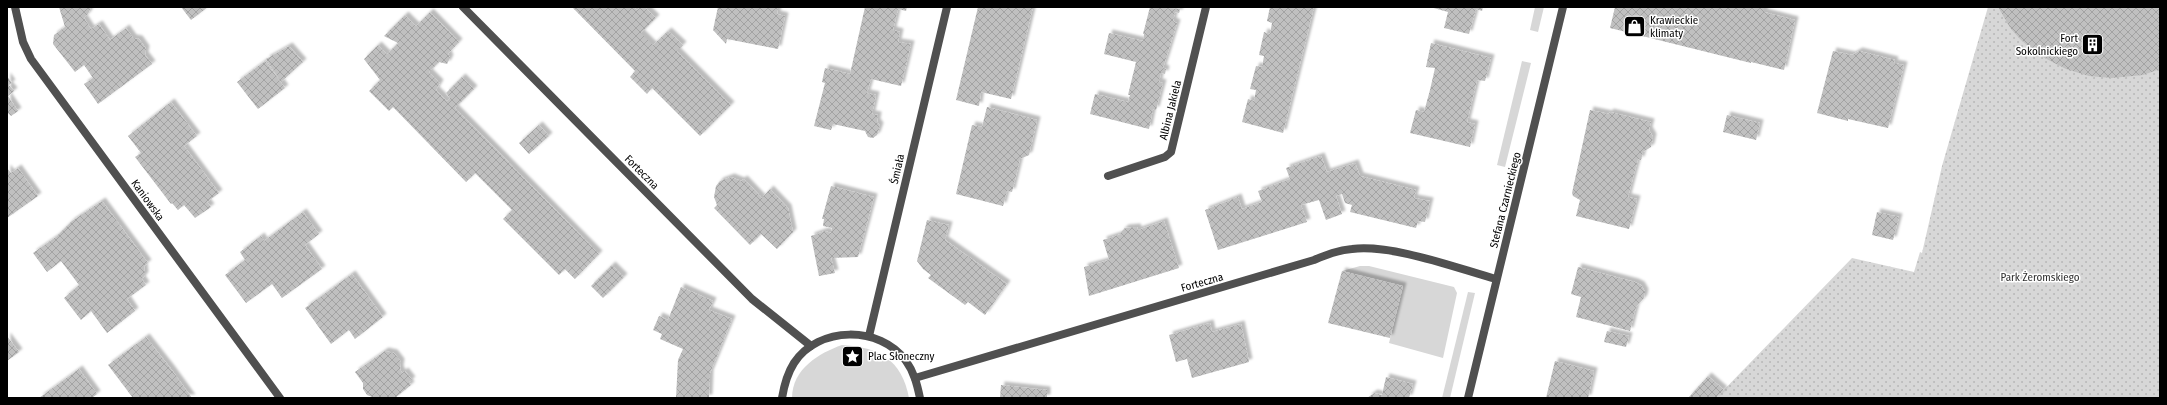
<svg xmlns="http://www.w3.org/2000/svg" width="2167" height="405" font-family="'Fira Sans Condensed',sans-serif">
<style>
.green{fill:#d7d7d7}
.park{fill:url(#park-dots)}
.building{fill:url(#building-cross-hatch);filter:url(#shadow)}
.lines{fill:none;stroke-linecap:round;stroke-linejoin:round}
.minor{stroke:#505050;stroke-width:8}
.labels{text-anchor:middle;stroke-width:3;stroke-linejoin:round;paint-order:stroke}
.poi-label{font-size:11px;fill:#000;stroke:#fff;text-anchor:start}
.street-label{font-size:11px;fill:#000;stroke:#fff}
.park-label{font-size:11px;fill:#2e2e2e;stroke:#fff}
</style>
<defs>
<pattern id="park-dots" width="8" height="8" patternUnits="userSpaceOnUse"><rect width="8" height="8" fill="#d7d7d7"/><path d="M2 2h.1M6 6h.1" fill="none" stroke="#b7b7b7" stroke-width="1.8" stroke-linecap="round"/></pattern>
<pattern id="building-cross-hatch" width="8" height="8" patternUnits="userSpaceOnUse"><rect width="8" height="8" fill="#c0c0c0"/><path d="M0 0l8 8M0 8l8-8" fill="none" stroke="#a3a3a3"/></pattern>
<filter id="shadow"><feDropShadow dx="3.5" dy="-3.5" stdDeviation="1" flood-color="#0004"/></filter>
</defs>
<rect width="100%" height="100%" fill="#fff"/>
<g class="green">
<polygon points="1535,7 1544,7 1538,32 1530,30"/>
<polygon points="1522,61 1531,63 1505,167 1497,165"/>
<polygon points="1360,266 1369,266 1454,287 1457,293 1443,358 1389,343 1403,286 1342,271"/>
<polygon points="1468,292 1475,293 1450,398 1442,398"/>
<path d="M842,345C879,347 902,360 909,398H792C792,369 819,353 842,345Z"/>
</g>
<polygon class="park" points="1988,7 2160,7 2160,398 1716,398 1852,258 1914,272 1920,252 1922,253 1942,166"/>
<g class="building">
<polygon points="59,7 91,7 88,14 84,18 91,29 99,24 110,40 126,28 133,38 139,39 146,49 145,55 152,64 98,104 84,84 93,78 84,65 75,72 53,44 54,35 65,27"/>
<polygon points="181,7 208,7 191,20"/>
<polygon points="572,7 634,7 637,10 640,7 645,7 656,18 641,33 653,45 668,31 683,45 677,51 731,105 700,136 652,88 647,94 630,77 635,71"/>
<polygon points="718,7 778,7 777,14 785,16 778,49 727,39 726,44 713,30"/>
<polygon points="865,7 907,7 906,11 898,9 893,30 900,32 898,42 911,44 901,86 871,79 867,93 876,95 872,114 878,115 877,122 880,126 877,135 873,138 868,137 865,131 833,124 831,130 814,126 825,83 822,82 825,68 850,74"/>
<polygon points="978,7 1033,7 1011,99 981,92 979,106 956,100"/>
<polygon points="1150,7 1180,9 1179,13 1175,12 1173,21 1177,23 1163,68 1166,69 1165,74 1161,73 1159,82 1163,83 1156,110 1153,109 1149,129 1090,114 1095,94 1128,102 1130,95 1128,95 1136,62 1104,54 1109,33 1143,41 1144,34 1143,34"/>
<polygon points="1270,7 1314,7 1283,133 1242,122 1248,99 1254,101 1256,90 1250,89 1256,66 1262,67 1264,56 1259,55 1264,32 1270,34 1272,23 1267,21"/>
<polygon points="1430,7 1483,7 1482,11 1476,9 1469,34 1444,28 1448,12"/>
<polygon points="1615,7 1760,7 1764,8 1764,12 1795,20 1784,70 1751,62 1751,63 1610,28"/>
<polygon points="1998,7 2160,7 2160,69 2143,75 2112,78 2089,76 2066,69 2039,55 2021,40 2011,29"/>
<polygon points="430,12 459,42 448,54 450,58 447,64 439,62 429,72 440,83 436,90 447,101 450,98 446,93 462,77 474,89 455,108 599,254 575,279 565,269 559,275 503,219 512,210 475,173 466,182 393,107 389,111 369,91 380,80 364,59 378,45 387,54 398,43 384,36 405,15 416,26"/>
<polygon points="1431,43 1491,58 1485,81 1477,80 1467,122 1475,124 1470,147 1410,133 1416,110 1424,112 1430,90 1435,68 1426,67"/>
<polygon points="289,46 303,62 281,82 266,59"/>
<polygon points="1833,51 1852,55 1859,51 1895,60 1894,63 1904,65 1888,128 1848,119 1848,121 1817,113"/>
<polygon points="265,61 285,88 258,109 237,82"/>
<polygon points="7,76 12,83 9,85 14,91 8,96 18,111 11,116 7,112"/>
<polygon points="171,102 197,136 184,146 219,193 207,202 211,207 195,218 184,205 178,210 172,203 171,204 135,157 141,153 128,136"/>
<polygon points="987,107 1037,120 1029,155 1020,159 1012,192 1007,191 1003,206 956,194 972,125 982,127"/>
<polygon points="1590,110 1609,114 1610,112 1651,122 1649,130 1653,137 1651,147 1643,152 1641,160 1638,159 1628,197 1637,199 1629,229 1576,216 1580,200 1573,196 1572,193"/>
<polygon points="1727,115 1760,123 1756,140 1723,132"/>
<polygon points="539,125 549,136 529,154 519,143"/>
<polygon points="1321,156 1327,172 1355,163 1360,176 1416,190 1414,198 1430,201 1425,222 1418,221 1416,228 1350,212 1352,205 1345,203 1342,194 1336,196 1342,214 1326,220 1319,200 1301,205 1307,222 1218,250 1205,210 1238,197 1242,209 1262,202 1258,191 1290,179 1286,168"/>
<polygon points="7,168 11,173 18,168 38,196 7,218"/>
<polygon points="731,177 741,181 744,179 762,198 770,189 788,208 793,232 777,249 761,234 750,245 714,208 717,205 714,197 716,186 720,181"/>
<polygon points="831,186 874,197 858,257 831,258 835,273 819,276 811,236 825,231 831,233 832,228 823,226 824,219 822,219"/>
<polygon points="102,201 148,263 144,266 145,275 142,279 146,285 127,299 135,311 107,333 91,311 81,320 64,298 79,285 61,261 47,272 33,253 56,237 72,221"/>
<polygon points="303,212 319,234 305,245 322,269 282,298 272,284 246,303 225,275 245,260 240,252 261,236 264,241"/>
<polygon points="1877,212 1899,217 1893,240 1872,235"/>
<polygon points="927,220 949,225 945,240 1007,284 985,315 968,302 965,305 928,278 931,275 923,269 917,261"/>
<polygon points="1164,221 1179,268 1089,296 1084,267 1109,260 1103,240 1121,234 1121,232 1125,228 1137,227 1138,230"/>
<polygon points="612,265 624,277 603,298 591,286"/>
<polygon points="1578,267 1635,282 1641,285 1645,292 1644,298 1636,307 1630,331 1576,317 1581,297 1571,294"/>
<polygon points="1342,271 1403,286 1390,338 1328,323"/>
<polygon points="352,274 383,317 355,339 349,330 331,344 305,308"/>
<polygon points="681,287 713,301 709,310 732,319 710,373 709,398 676,398 678,360 683,349 660,339 662,334 653,330 659,316 668,320"/>
<polygon points="1210,323 1212,332 1241,324 1249,362 1192,378 1187,359 1176,362 1169,335"/>
<polygon points="1607,331 1629,336 1626,347 1604,342"/>
<polygon points="7,336 19,352 7,361"/>
<polygon points="146,337 171,369 192,398 133,398 108,365"/>
<polygon points="385,351 394,353 401,362 400,369 402,373 405,371 412,380 409,382 411,385 395,398 375,398 367,395 363,389 363,383 355,372"/>
<polygon points="1555,361 1594,371 1588,398 1546,398"/>
<polygon points="79,369 97,394 92,398 39,398"/>
<polygon points="1708,376 1724,390 1716,398 1688,398"/>
<polygon points="1386,377 1413,384 1409,398 1367,398 1374,393 1382,395"/>
<polygon points="1001,385 1047,390 1047,398 1000,398"/>
</g>
<g class="lines">
<g class="minor">
<polyline points="15,7 23,42 31,59 280,398"/>
<polyline points="463,7 752,299 811,346"/>
<polyline points="1108,176 1165,157 1171,152 1206,7"/>
<polyline points="869,336 947,7"/>
<path d="M915,378L1314,260C1326,255 1338,250 1352,249C1393,244 1456,268 1496,279"/>
<path d="M782,398C784,386 787,374 794,363C818,326 880,325 906,361C914,372 917,384 920,398"/>
<polyline points="1468,398 1563,7"/>
</g>
</g>
<defs>
<symbol id="shop-square" viewBox="-11 -11 22 22"><rect x="-9" y="-9" width="18" height="18" rx="4" fill="#000" stroke="#fff"/><path d="M-5-2.5h2.3a2.7 3.5 0 0 1 5.4 0H5L5.5 6h-11ZM-1.5-2.5h3a1.5 2.3 0 0 0-3 0Z" fill="#fff"/></symbol>
<symbol id="building-square" viewBox="-11 -11 22 22"><rect x="-9" y="-9" width="18" height="18" rx="4" fill="#000" stroke="#fff"/><path d="M-4-6H4V6H1V3H-1V6H-4ZM-2.5-4.3h1.7v1.8h-1.7ZM.8-4.3h1.7v1.8H.8ZM-2.5-1h1.7V.8h-1.7ZM.8-1h1.7V.8H.8Z" fill="#fff"/></symbol>
<symbol id="sight-square" viewBox="-11 -11 22 22"><rect x="-9" y="-9" width="18" height="18" rx="4" fill="#000" stroke="#fff"/><path d="M0-6L1.8-2.2L6-1.7L2.9 1.2L3.7 5.4L0 3.3L-3.7 5.4L-2.9 1.2L-6-1.7L-1.8-2.2Z" fill="#fff"/></symbol>
</defs>
<g fill-rule="evenodd">
<use href="#shop-square" x="1622" y="14" width="25" height="25"/>
<use href="#building-square" x="2080" y="32" width="25" height="25"/>
<use href="#sight-square" x="840" y="344" width="25" height="25"/>
</g>
<g class="labels">
<g class="poi-label">
<text x="1650" y="24">Krawieckie<tspan x="1650" dy="13">klimaty</tspan></text>
<text x="2078" y="42" text-anchor="end">Fort<tspan x="2078" dy="13">Sokolnickiego</tspan></text>
<text x="868" y="360">Plac Słoneczny</text>
</g>
<g class="street-label">
<text transform="translate(1170 110) rotate(-76)" y="4">Albina Jakiela</text>
<text transform="translate(897 169) rotate(-77)" y="4">Śmiała</text>
<text transform="translate(642 172) rotate(45)" y="4">Forteczna</text>
<text transform="translate(148 200) rotate(54)" y="4">Kaniowska</text>
<text transform="translate(1505 200) rotate(-76)" y="4">Stefana Czarnieckiego</text>
<text transform="translate(1202 282) rotate(-16)" y="4">Forteczna</text>
</g>
<g class="park-label">
<text x="2040" y="281">Park Żeromskiego</text>
</g>
</g>
<rect width="2167" height="405" fill="none" stroke="#000000" stroke-width="16"/>
</svg>
